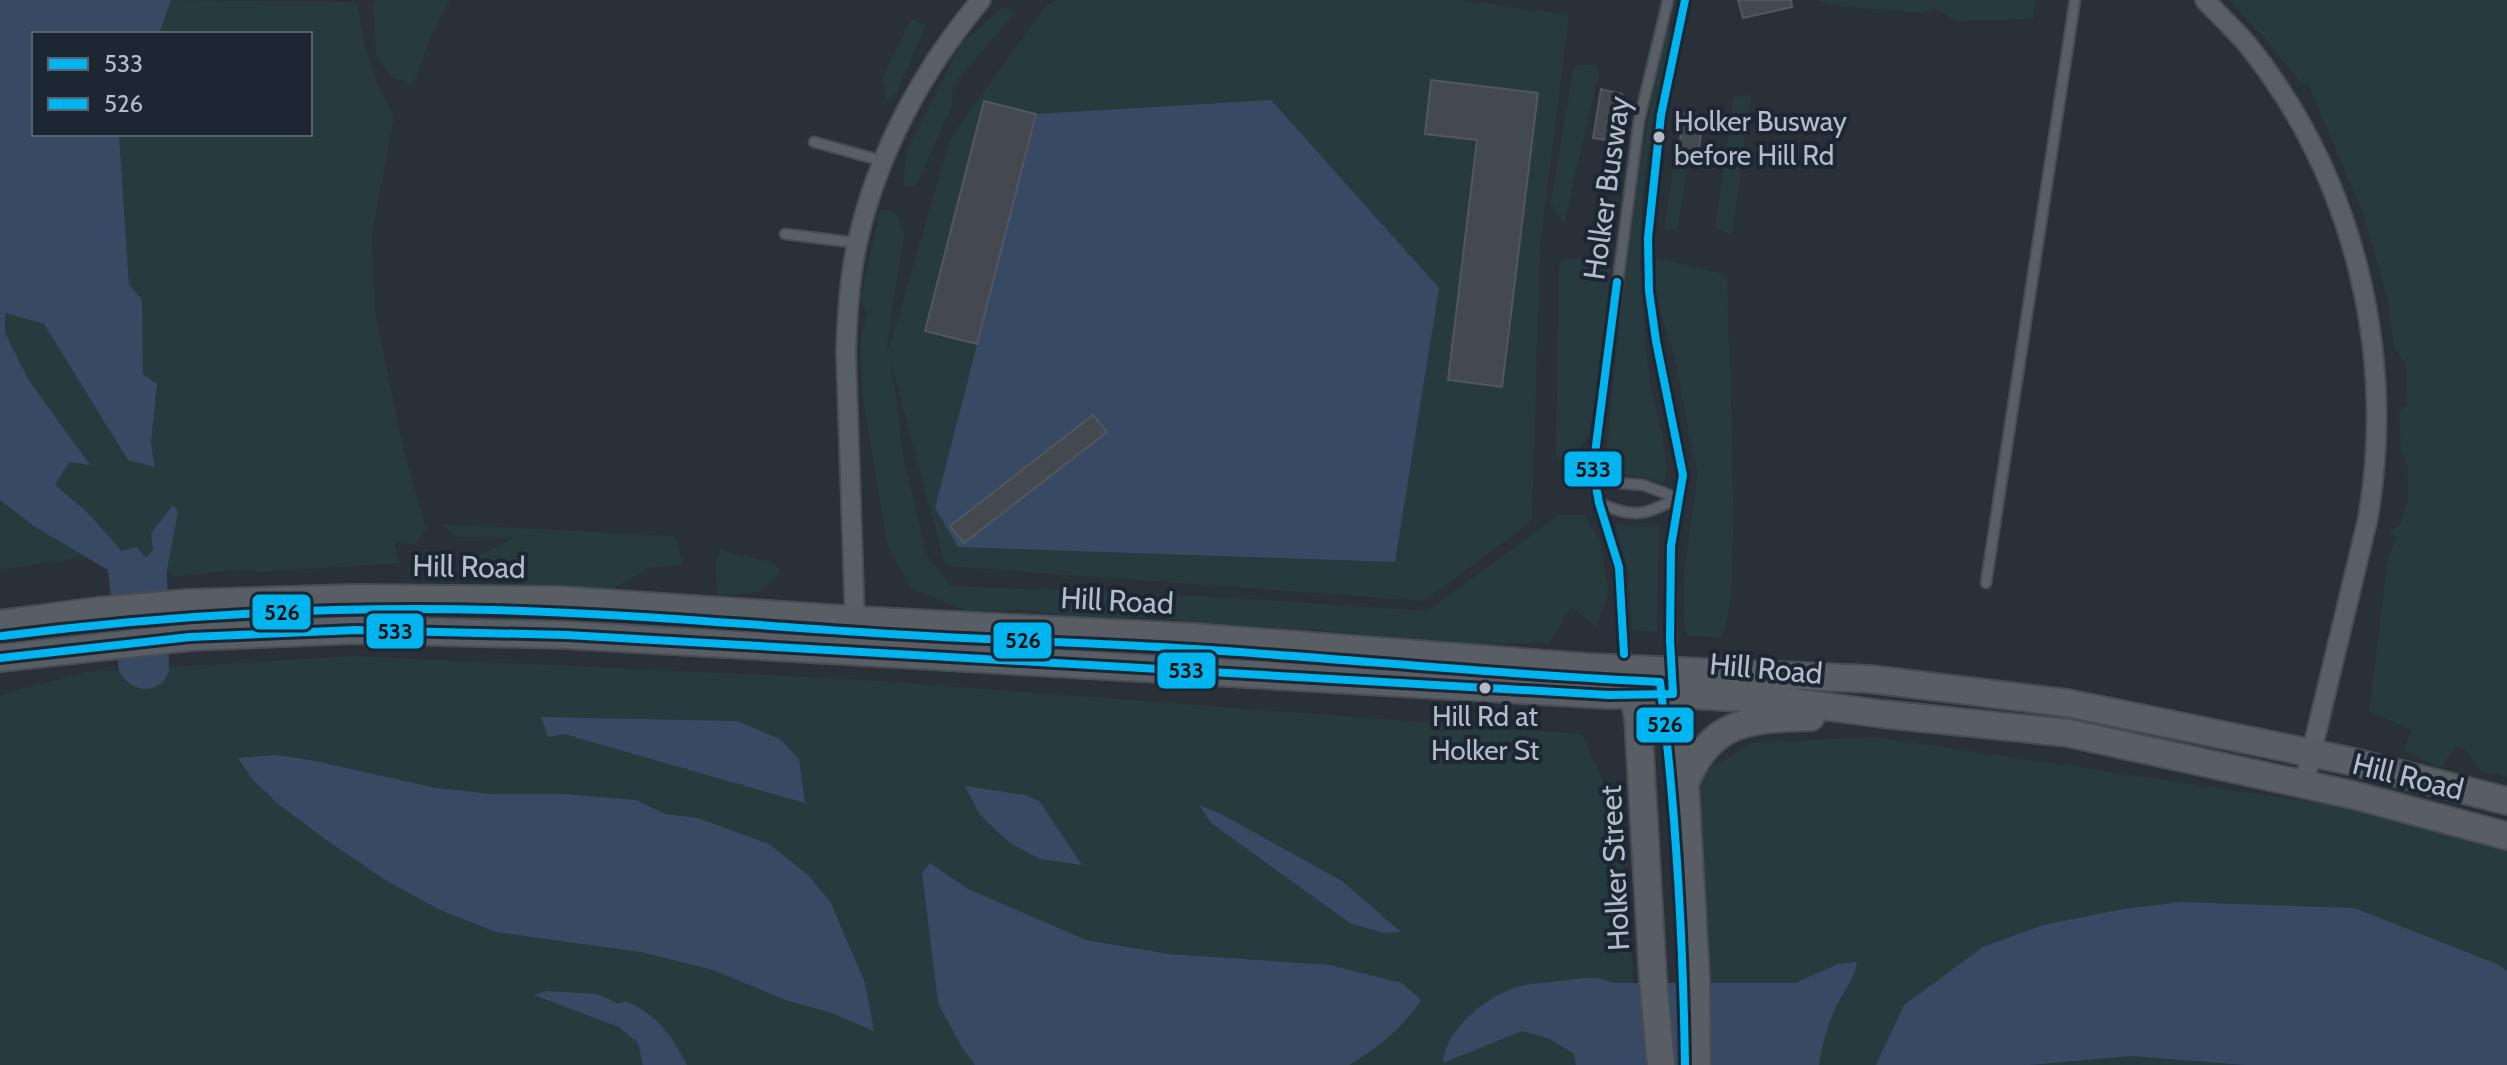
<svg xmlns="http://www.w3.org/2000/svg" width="2507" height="1065" font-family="Cabin,sans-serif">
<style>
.green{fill:#273a3e}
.water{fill:#384963}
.building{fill:#444950;stroke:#52575f;stroke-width:2}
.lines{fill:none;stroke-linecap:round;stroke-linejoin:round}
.lane-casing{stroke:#484c53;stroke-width:13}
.street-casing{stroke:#484c53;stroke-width:22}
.secondary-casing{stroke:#484c53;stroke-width:30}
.lane{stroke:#5a5e66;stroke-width:9}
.street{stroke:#5a5e66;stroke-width:18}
.secondary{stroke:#595d64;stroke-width:26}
.bus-1-casing{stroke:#1d2633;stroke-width:14}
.bus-2-casing{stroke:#1d2633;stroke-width:14}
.bus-1{stroke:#00b5ef;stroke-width:8}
.bus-2{stroke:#00b5ef;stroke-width:8}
.bus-dot{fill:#b4bcc9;stroke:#1d2633;stroke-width:3}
.labels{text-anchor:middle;stroke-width:8;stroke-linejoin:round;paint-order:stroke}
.bus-label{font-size:28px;fill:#b4bcc9;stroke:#1d2633;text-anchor:start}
.street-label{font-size:30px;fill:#b4bcc9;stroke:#1d2633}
.line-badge{stroke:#1d2633;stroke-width:3}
.pale-badge-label{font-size:22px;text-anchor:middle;font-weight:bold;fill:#111}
</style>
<rect width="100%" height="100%" fill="#2a3038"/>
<g class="green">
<polygon points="171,0 357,2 366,52 375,78 394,117 372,235 375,311 404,452 426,529 415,545 394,541 399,563 263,572 234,570 175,577 167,571 178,511 146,559 122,551 87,512 54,485 69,462 89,464 28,379 5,333 5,313 44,324 128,459 151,443 157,384 143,374 142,299 129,286 119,134 310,134 310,34 159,34"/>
<polygon points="376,0 450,0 433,32 413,84 391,77 376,55 373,4"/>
<polygon points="1058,0 1462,0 1569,15 1540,246 1532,521 1425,601 945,566 891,362 904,460 927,556 951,586 1224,597 1427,611 1559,515 1584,515 1599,539 1609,594 1596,627 1571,607 1550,643 1468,644 1326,631 1186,622 1158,617 1092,619 1028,610 967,611 910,588 887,543 863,398 860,341 867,313 860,299 880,210 894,210 904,233 887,345 889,350 950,139 1046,5"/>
<polygon points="1814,0 2036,0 2033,19 1956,21 1935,8 1924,13 1834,6"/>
<polygon points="2229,0 2507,0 2507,777 2480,771 2466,749 2457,746 2440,768 2403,750 2412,730 2369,711 2387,564 2396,537 2387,532 2400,525 2408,500 2407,465 2401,452 2399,411 2407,404 2406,366 2394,347 2387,296 2361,208 2308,84 2300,82 2264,37"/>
<polygon points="1003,7 1014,14 953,85 952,105 916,186 903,186 906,154 960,45"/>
<polygon points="911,19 926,25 894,97 885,102 886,84 881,81"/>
<path d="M1666,29L1672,32C1658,97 1643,163 1641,230C1639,281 1644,332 1650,382C1654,408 1673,461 1664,483L1637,476L1605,472C1618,323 1633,176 1666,29Z"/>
<polygon points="1595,64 1599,73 1564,223 1551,202 1574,66"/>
<polygon points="1751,95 1732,235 1715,228 1734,97"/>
<polygon points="1673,167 1687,169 1677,231 1664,230"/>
<polygon points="1601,197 1617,201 1606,312 1590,432 1566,468 1556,455 1559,262 1591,255"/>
<path d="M1656,257L1727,275C1727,326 1745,615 1720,637L1689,636L1686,634L1683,608L1685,565L1698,473L1689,437L1676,363L1656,297Z"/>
<polygon points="0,500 35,527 85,557 0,570"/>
<polygon points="441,524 675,536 683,564 648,568 608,592 531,586 465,562 514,538 456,537"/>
<polygon points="1619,524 1639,527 1659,526 1657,632 1632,630 1628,572 1616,525"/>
<polygon points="720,550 772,562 781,571 760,592 718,595 715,564"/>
<polygon points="355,656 852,679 1582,734 1614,807 1632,959 1637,1065 0,1065 0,695 86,672"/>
<polygon points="1875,737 2339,806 2507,850 2507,1065 1714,1065 1685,783 1752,743"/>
</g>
<g class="water">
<path d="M0,0H171L159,34H34V134H119L129,285L142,299L143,374L157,384L151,443L155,467L128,460L44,324L5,313V333L28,379L90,465L69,462L55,485L87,512L122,551L137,547L146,558L153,550L151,533L173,505L178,511L167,571L169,670C161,697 130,693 119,671L108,570L35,527L0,500Z"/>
<polygon points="1271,100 1439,288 1395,562 958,547 935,508 1036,114"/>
<polygon points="541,717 737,721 780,739 799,759 805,803 564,734 548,737"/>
<polygon points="275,755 310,760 436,788 492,794 563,794 636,800 665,814 698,818 769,844 809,876 831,903 865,983 874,1031 829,1012 788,1001 713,970 641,952 496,932 438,909 382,878 325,839 277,803 253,780 238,758"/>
<polygon points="965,786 1025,795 1039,801 1082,865 1040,859 1011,844 980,815"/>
<polygon points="1199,805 1219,813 1342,881 1401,932 1384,933 1350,923 1211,823"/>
<path d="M930,863L968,889L1086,940L1169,954L1330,965L1402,983L1421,1000C1402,1029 1379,1047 1349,1065H975L961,1046L938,1003L922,872Z"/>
<polygon points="2181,902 2354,908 2497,964 2507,971 2507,1065 2245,1065 2131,1056 2029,1065 1876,1065 1904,1005 1983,947 2043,925 2123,909"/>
<path d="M1857,962C1854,980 1843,992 1835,1009C1827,1027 1822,1045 1819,1065H1576L1574,1054L1550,1039L1522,1031L1443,1063C1445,1029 1486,997 1517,987C1530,983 1546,983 1559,981C1579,979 1595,974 1613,983H1795L1838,964Z"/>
<path d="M547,991L597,994L619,1004L626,1001C659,1017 670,1033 687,1065H643L638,1043L619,1027L534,995Z"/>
</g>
<g class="building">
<polygon points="1738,0 1791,0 1792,7 1743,18"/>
<polygon points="1431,80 1538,93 1502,387 1448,380 1477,140 1425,134"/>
<polygon points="1601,89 1622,94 1612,141 1593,138"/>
<polygon points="984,101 1036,114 977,344 925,331"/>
<polygon points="1685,112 1704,116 1696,165 1676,162"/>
<polygon points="1093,415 1107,432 964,543 950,526"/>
</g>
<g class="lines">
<defs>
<g id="lane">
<polyline points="814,142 883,161"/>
<polyline points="785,234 858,243"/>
<polyline points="1593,481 1643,485 1678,498"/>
<path d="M1599,503C1633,519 1645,515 1678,498"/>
<polyline points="1986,583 2075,0"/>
<path d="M1627,665C1620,633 1625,599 1618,566C1612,533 1594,503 1593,469L1639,121L1668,0"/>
<polyline points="1671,669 1671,546 1683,475 1656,341 1649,291 1648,238 1661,115 1685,0"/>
</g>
<g id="street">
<path d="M2205,0C2219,15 2234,29 2247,44C2354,177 2396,352 2368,518L2304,784"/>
<path d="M856,652L846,354C847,317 849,280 857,244C877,154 922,70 981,0"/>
</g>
<g id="secondary">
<polyline points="0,624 97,611 187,603 356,598 559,600 857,620 1193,637 1587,667 1870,679 2067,703 2350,761 2507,801"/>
<polyline points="0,658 190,637 356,630 567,635 1609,695 1673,694 1777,700 1882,714 2068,733 2353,795 2507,836"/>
<polyline points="1671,677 1685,783 1696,980 1697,1065"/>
<polyline points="1630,680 1638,717 1653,979 1661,1065"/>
<path d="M1685,783C1712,720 1748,719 1811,717"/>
</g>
</defs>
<use href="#lane" class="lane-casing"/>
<use href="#street" class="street-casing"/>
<use href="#secondary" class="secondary-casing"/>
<use href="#lane" class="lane"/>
<use href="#street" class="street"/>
<use href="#secondary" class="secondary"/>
<defs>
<g id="bus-1">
<polyline points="1617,282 1593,469 1599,503 1619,567 1624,654"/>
<polyline points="0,658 190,637 356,630 567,635 1609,695 1673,694 1670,640 1671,546 1683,475 1656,341 1649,291 1648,238 1661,115 1685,0"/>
</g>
<path id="bus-2" d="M2,636C165,615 329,606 493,610C616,613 738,624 860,632C971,640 1083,642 1194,649C1349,659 1504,675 1660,682C1676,809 1683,937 1685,1065"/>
</defs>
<use href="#bus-1" class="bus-1-casing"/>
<use href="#bus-2" class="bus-2-casing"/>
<use href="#bus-1" class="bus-1"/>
<use href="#bus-2" class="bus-2"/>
</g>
<g class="bus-dot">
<circle cx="1659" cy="137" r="7"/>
<circle cx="1485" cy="688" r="7"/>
</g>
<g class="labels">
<g class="bus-label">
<text x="1674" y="131">Holker Busway<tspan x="1674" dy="34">before Hill Rd</tspan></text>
<text x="1485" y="726" text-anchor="middle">Hill Rd at<tspan x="1485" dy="34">Holker St</tspan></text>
</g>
<g class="street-label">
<text transform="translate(1607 188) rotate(-82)" y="10">Holker Busway</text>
<text transform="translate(469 567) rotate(1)" y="10">Hill Road</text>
<text transform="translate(1117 601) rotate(3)" y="10">Hill Road</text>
<text transform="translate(1766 669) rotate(5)" y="10">Hill Road</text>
<text transform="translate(2408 777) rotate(14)" y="10">Hill Road</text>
<text transform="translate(1615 868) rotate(-93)" y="10">Holker Street</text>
</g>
</g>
<g class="line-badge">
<rect x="1563" y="450" width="60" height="38" rx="8" fill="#00b5ef"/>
<rect x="251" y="593" width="61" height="38" rx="8" fill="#00b5ef"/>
<rect x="365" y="612" width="60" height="38" rx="8" fill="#00b5ef"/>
<rect x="992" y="621" width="61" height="39" rx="8" fill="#00b5ef"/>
<rect x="1156" y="651" width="61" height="39" rx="8" fill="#00b5ef"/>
<rect x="1635" y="706" width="60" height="38" rx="8" fill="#00b5ef"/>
</g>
<g class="pale-badge-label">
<text x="1593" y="477">533</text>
<text x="282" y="620">526</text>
<text x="395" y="639">533</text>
<text x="1023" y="648">526</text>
<text x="1186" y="678">533</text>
<text x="1665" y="732">526</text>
</g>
<rect x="32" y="32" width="280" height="104" fill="#1d2633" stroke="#59626f" stroke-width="2"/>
<rect x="48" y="58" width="40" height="12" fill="#00b5ef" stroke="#59626f" stroke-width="2"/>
<text x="104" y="72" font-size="24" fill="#b4bcc9">533</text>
<rect x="48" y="98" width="40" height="12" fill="#00b5ef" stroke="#59626f" stroke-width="2"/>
<text x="104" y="112" font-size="24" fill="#b4bcc9">526</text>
</svg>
